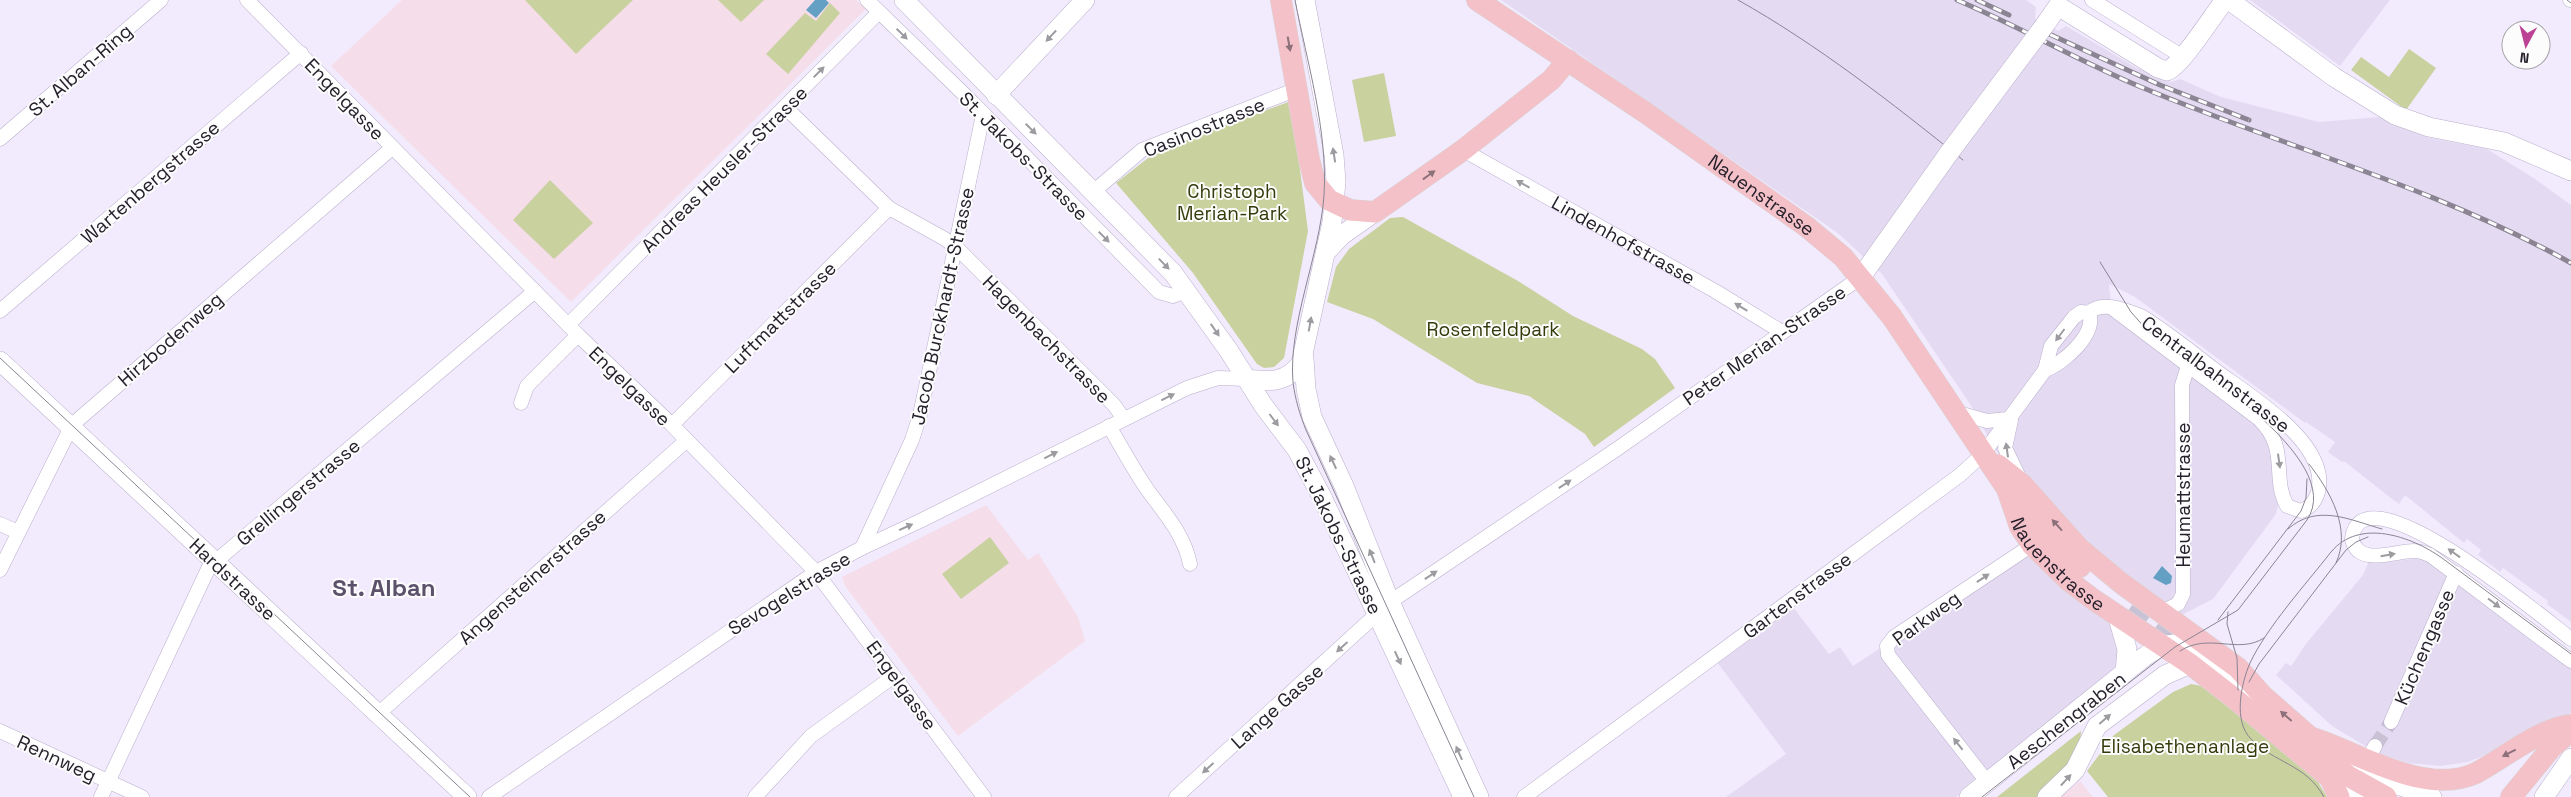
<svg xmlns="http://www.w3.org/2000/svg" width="2571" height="797" font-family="'Space Grotesk',sans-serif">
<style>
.built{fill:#e4dbf2}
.education{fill:#f5dde9}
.green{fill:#c9d19e}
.water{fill:#63a0c3}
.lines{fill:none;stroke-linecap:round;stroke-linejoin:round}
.street-tunnel{stroke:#c9c2d4;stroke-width:14;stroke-dasharray:14 7;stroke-linecap:butt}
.primary-tunnel{stroke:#c9c2d4;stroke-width:21;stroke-dasharray:21 11;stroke-linecap:butt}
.street-casing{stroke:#b9aecb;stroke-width:15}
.secondary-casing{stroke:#b9aecb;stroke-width:20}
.primary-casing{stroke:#d8d7d9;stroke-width:22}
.street{stroke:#fff;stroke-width:14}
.secondary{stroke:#fff;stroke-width:19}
.primary{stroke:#f4c1c8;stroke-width:21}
.tram{stroke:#8a8493;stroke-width:1}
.rail-casing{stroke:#8a8493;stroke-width:5}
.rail{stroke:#fcfcfc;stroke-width:3;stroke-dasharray:9;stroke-linecap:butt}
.secondary-bridge-casing{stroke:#b9aecb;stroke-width:20;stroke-linecap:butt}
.secondary-bridge{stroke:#fff;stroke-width:19}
.oneway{fill:#9d9ba0}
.oneway2{fill:#8c707a}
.labels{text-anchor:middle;stroke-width:4;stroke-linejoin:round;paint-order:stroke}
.street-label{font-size:19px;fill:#25202b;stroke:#fcfcfc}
.park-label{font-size:19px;fill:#353a0a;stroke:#fcfcfc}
.district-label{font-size:24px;font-weight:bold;fill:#5c526c;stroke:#fcfcfc}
</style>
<rect width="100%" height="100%" fill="#f2ebfe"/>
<g class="built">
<polygon points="1501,0 2026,0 2036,7 2035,18 2058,31 2066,26 2137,68 2171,82 2180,79 2221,97 2319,122 2379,117 2430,138 2487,149 2535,179 2571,205 2571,622 2547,604 2548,601 2503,568 2500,572 2478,555 2481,550 2467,539 2464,543 2405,495 2399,504 2392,499 2344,461 2342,462 2328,452 2335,442 2306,422 2305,423 2135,297 2109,284 2112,315 2268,434 2280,497 2276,514 2213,599 2174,619 2113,574 2026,486 1993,447 1974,410 1882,274 1839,234"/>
<polygon points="2250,0 2390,0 2340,66"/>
<polygon points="2029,552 2112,625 2121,662 2106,681 1956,797 1726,797 1786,754 1717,662 1793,607 1829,654 1840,647 1853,666 2022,555"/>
<polygon points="2420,558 2427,558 2571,664 2571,713 2529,737 2468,762 2440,766 2408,763 2377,753 2332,726 2276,675 2286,663 2291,666 2294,662 2305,645 2363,575 2369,561 2380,563"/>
</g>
<g class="education">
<polygon points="402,0 856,0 866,9 571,302 331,66"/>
<polygon points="986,505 1028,560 1038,553 1078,617 1085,641 958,736 845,586 842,577"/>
<polygon points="2080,781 2093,797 2060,797"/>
</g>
<g class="green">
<polygon points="525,0 633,0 576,54"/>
<polygon points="718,0 764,0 741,22"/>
<polygon points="830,3 840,13 788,74 766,54 805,13 816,21"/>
<polygon points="2409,49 2436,68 2406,110 2351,70 2361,57 2389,77"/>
<polygon points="1384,73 1396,136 1364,142 1352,80"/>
<polygon points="1291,101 1308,231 1284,358 1274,367 1264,368 1257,364 1193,273 1116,183 1157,151"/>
<polygon points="550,180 593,223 554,259 513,220"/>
<polygon points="1403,217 1518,281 1573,316 1642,349 1655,359 1675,388 1594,447 1585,434 1529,396 1477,383 1373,319 1327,302 1336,267 1349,249 1390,218"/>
<polygon points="990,537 1009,563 961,599 942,574"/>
<polygon points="2191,684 2202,686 2214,692 2305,770 2318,782 2327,797 2108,797 2087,771 2114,735 2173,692"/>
<polygon points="2081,731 2080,745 2067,773 2038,797 1997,797"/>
</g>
<g class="water">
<polygon points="815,0 826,0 829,3 816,18 806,10"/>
<polygon points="2162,566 2172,576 2171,583 2166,585 2153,578"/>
</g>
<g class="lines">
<polyline class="street-tunnel" points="2375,746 2391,722"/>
<polyline class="primary-tunnel" points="2130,608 2186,651"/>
<defs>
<g id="street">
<polyline points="247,0 578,335 672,425 816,572 984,797"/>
<polyline points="867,0 973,103 1159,292 1173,296 1186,291"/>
<polyline points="2092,0 2183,57"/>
<polyline points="2570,0 2571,0"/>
<polyline points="786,108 889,208 945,239 957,248 1114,405 1124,419"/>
<polyline points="0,139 161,0"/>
<path id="s1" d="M1463,150L1715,291L1782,332"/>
<polyline points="1093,192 1142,150 1297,89"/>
<polyline points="0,311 301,53"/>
<path d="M2089,313C2101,300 2125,310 2141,316C2167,332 2190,351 2215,370C2247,394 2331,443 2318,492C2315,502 2310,508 2301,511L2287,506C2271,477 2290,449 2259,419L2112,308"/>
<polyline points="568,325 879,12"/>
<path d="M2045,370C2063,364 2097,334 2089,313"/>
<polyline points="521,403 527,386 578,335"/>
<polyline points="1955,412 1987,421 2008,419"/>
<polyline points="2011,420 2005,448 2018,475"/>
<polyline points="672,425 889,208"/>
<path d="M1109,426C1122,448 1134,471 1149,492C1166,515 1184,535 1190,564"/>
<polyline points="0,524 18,532"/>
<polyline points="862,548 912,440 920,415 983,115"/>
<polyline points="0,570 72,425 392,148"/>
<polyline points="2161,612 2178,604 2183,594 2182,385 2188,366"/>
<path d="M2571,639C2548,622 2360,462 2352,539C2358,568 2397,550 2415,551C2420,551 2425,553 2430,555L2571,661"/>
<polyline points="378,714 686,441"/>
<polyline points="2391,722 2456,573"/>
<polyline points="0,731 142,797"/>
<polyline points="2367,760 2375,746"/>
<polyline points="1988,783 1888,655 1887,646 1894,637 2032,545"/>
<polyline points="101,797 209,567 535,291"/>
<polyline points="489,797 816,572 862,548 920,521 1187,388 1218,378 1247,379"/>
<polyline points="755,797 811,736 894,676"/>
<polyline points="1176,797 1390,602 1617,449 1861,277"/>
<polyline points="1524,797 1960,475 1983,454 2045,370 2051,346 2074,317 2081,312 2089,313"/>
</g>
<g id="secondary">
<polyline points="904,0 1173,273 1229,351 1263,405 1297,450 1322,497 1463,797"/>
<polyline points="2229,0 2334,77 2395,115 2429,127 2504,142 2571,171"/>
<path d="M2047,22L2058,6L2158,68L2167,71C2182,65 2213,15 2225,0"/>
<polyline points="996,95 1085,0"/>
<polyline points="1326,252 1342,235 1375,212"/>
<polyline points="1861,277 1949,153"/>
<polyline points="1304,358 1306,389 1312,417 1344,486 1390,602 1479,797"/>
<polyline points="0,361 467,797"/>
<path d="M1247,379C1269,382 1287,383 1301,363L1332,222L1336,182L1334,155L1305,0"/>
<polyline points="2118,618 2127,649 2125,673"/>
<polyline points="2331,752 2378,778 2432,797"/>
<polyline points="2330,778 2358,797"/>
<path d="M1969,797L2144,657C2152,652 2161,645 2172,644C2189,642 2238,684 2258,694"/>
<polyline points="2047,797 2075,770 2097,726 2165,675 2190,664"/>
<polyline points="2544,797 2571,758"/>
</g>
<g id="primary">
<polyline points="1281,0 1309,159 1315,183 1329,200 1350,210 1375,212 1463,150 1551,80 1568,60"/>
<path id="s2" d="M1477,0L1646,113L1807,227L1843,257L1892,317L2007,489L2020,527L2032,545L2069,581L2094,600L2190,664L2234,698L2330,778L2339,797"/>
<polyline points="1998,465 2022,484 2079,548 2121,583 2238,668 2263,696 2310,737 2317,749 2348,776 2386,797"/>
<polyline points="2021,507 2054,545 2080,567"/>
<path d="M2310,737C2359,752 2424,797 2476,773C2504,758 2540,728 2571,725"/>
<polyline points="2511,797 2552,747 2571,731"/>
</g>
</defs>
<use href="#street" class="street-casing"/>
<use href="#secondary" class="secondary-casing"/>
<use href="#primary" class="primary-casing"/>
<use href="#street" class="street"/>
<use href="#secondary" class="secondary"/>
<use href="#primary" class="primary"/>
<g class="tram">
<path d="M1295,0C1307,62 1328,131 1324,195C1320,255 1288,324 1293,382C1295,399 1300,415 1306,430L1474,797"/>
<path d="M1738,0C1818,45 1892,103 1963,160"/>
<polyline points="2567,0 2571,3"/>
<polyline points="0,358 470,797"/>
<path d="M2309,464C2330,491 2352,529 2336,563"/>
<path d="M2288,529C2317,503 2350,520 2382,529"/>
<polyline points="2228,612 2227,624 2237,658 2238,690"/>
<polyline points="2218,620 2301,511 2306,498 2307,479"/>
<path d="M2180,651C2209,632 2238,655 2264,638"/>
<polyline points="2249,682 2259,664 2346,550 2356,542 2368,537"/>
<path d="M1982,797L2175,647L2238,610L2307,520C2348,458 2186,363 2146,329L2131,312L2100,262"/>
<path d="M2324,797C2306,764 2274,763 2251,739C2233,721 2241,684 2250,663C2267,627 2306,584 2331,552C2359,518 2411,536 2442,558L2571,654"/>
</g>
<defs>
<g id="rail">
<path d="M1957,0C2020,27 2079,61 2141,87C2284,147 2435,187 2571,263"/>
<polyline points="1977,0 2009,15"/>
<polyline points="2034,27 2160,85 2249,120"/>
</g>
</defs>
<use href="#rail" class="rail-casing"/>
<use href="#rail" class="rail"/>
<defs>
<polyline id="secondary-bridge" points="1949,153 2047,22"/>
</defs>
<use href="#secondary-bridge" class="secondary-bridge-casing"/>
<use href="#secondary-bridge" class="secondary-bridge"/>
</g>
<defs><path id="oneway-solid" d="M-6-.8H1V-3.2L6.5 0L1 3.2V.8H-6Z" transform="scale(1.25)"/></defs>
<g class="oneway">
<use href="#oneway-solid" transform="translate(902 34) rotate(44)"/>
<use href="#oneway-solid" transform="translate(1051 36) rotate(133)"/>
<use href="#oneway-solid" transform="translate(819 72) rotate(-45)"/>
<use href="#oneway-solid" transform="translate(1031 129) rotate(45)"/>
<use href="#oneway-solid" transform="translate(1334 155) rotate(-99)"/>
<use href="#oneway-solid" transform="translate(1523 184) rotate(-151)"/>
<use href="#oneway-solid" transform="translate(1104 237) rotate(45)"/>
<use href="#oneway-solid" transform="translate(1164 264) rotate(46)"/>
<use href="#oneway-solid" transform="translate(1741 307) rotate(-149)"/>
<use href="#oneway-solid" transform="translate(1310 324) rotate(-80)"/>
<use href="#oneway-solid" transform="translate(1215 330) rotate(55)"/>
<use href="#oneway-solid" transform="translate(2060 335) rotate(127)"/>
<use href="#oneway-solid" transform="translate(1168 397) rotate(-26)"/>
<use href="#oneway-solid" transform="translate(1274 420) rotate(53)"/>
<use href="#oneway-solid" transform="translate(2007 450) rotate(-98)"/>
<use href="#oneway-solid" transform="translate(1051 455) rotate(-27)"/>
<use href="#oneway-solid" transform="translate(2279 461) rotate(82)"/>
<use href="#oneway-solid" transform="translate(1333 462) rotate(-115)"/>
<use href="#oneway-solid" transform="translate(1565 484) rotate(-34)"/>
<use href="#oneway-solid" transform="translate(906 527) rotate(-24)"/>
<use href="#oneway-solid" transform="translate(2454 553) rotate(-144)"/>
<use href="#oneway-solid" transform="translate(2388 555) rotate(-10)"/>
<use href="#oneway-solid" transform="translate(1372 556) rotate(-112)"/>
<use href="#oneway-solid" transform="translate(1431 575) rotate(-34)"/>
<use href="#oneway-solid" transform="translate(1983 578) rotate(-34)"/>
<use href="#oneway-solid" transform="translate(2494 603) rotate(37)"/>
<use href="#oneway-solid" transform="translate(1342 647) rotate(138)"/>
<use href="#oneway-solid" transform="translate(1398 658) rotate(65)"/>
<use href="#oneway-solid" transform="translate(2105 719) rotate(-41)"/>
<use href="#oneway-solid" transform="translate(1958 744) rotate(-128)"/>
<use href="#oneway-solid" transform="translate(1459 753) rotate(-114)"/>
<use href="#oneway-solid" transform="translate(1208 768) rotate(138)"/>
<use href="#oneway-solid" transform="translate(2066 780) rotate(-47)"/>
</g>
<g class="oneway2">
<use href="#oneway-solid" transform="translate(1289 44) rotate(80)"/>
<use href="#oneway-solid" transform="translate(1429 175) rotate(-36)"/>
<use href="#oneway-solid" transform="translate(2057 525) rotate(-132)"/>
<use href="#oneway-solid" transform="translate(2286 716) rotate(-139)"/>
<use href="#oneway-solid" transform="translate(2509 753) rotate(153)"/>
</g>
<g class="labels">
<g class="street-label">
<text transform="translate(80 70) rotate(-41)" y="7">St. Alban-Ring</text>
<text transform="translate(345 99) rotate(46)" y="7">Engelgasse</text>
<text transform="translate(1204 127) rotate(-22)" y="7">Casinostrasse</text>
<text transform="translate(1024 156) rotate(45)" y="7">St. Jakobs-Strasse</text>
<text transform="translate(724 169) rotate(-45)" y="7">Andreas Heusler-Strasse</text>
<text transform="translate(150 182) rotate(-41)" y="7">Wartenbergstrasse</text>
<text dy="7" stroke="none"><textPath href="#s2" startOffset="345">Nauenstrasse</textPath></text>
<text dy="7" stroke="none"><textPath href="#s1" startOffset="184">Lindenhofstrasse</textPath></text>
<text transform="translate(942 306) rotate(-78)" y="7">Jacob Burckhardt-Strasse</text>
<text transform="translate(780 317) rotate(-45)" y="7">Luftmattstrasse</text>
<text transform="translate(170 339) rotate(-41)" y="7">Hirzbodenweg</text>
<text transform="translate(1047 339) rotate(45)" y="7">Hagenbachstrasse</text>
<text transform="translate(1764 345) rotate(-35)" y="7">Peter Merian-Strasse</text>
<text transform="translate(2216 374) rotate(37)" y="7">Centralbahnstrasse</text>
<text transform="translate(630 386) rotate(44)" y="7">Engelgasse</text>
<text transform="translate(298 492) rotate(-40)" y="7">Grellingerstrasse</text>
<text transform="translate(2183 495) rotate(-90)" y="7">Heumattstrasse</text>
<text transform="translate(1339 535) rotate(64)" y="7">St. Jakobs-Strasse</text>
<text dy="7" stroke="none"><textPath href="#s2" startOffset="825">Nauenstrasse</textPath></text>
<text transform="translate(532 577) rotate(-42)" y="7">Angensteinerstrasse</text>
<text transform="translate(233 579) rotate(43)" y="7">Hardstrasse</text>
<text transform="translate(789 593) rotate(-32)" y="7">Sevogelstrasse</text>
<text transform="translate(1797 595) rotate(-37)" y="7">Gartenstrasse</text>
<text transform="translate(1926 618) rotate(-36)" y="7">Parkweg</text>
<text transform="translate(2424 647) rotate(-67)" y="7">Küchengasse</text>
<text transform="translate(902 685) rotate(54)" y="7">Engelgasse</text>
<text transform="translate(1277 706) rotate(-42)" y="7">Lange Gasse</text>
<text transform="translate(2066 720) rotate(-38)" y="7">Aeschengraben</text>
<text transform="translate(57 758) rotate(25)" y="7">Rennweg</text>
</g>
<g class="park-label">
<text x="1232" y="198">Christoph<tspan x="1232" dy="22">Merian-Park</tspan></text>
<text x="1493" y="336">Rosenfeldpark</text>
<text x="2185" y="753">Elisabethenanlage</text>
</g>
<g class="district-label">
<text x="384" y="596">St. Alban</text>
</g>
</g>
<g transform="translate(2526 45) rotate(187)"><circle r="24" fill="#fcfcfc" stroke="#a6a4a8"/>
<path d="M0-4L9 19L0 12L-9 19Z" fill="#bc4295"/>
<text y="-8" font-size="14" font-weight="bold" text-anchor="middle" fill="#25202b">N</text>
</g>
</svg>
